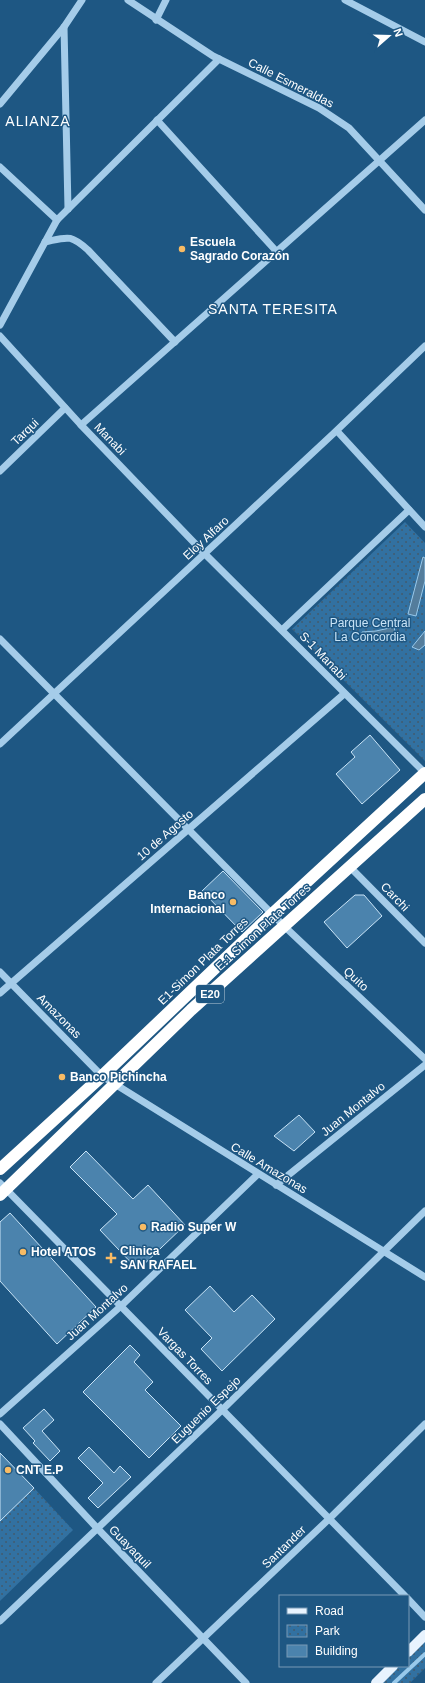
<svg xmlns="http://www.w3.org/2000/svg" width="425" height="1683" font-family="Helvetica,sans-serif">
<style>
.park{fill:url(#park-dots)}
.water{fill:#547d9c;stroke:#98c9eb}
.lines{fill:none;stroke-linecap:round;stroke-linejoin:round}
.stream{stroke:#98c9eb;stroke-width:4}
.building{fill:#4b83ad;stroke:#c9e4f7}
.minor{stroke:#a5cce9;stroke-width:7}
.major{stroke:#e8f3fe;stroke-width:10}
.highway{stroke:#fff;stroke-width:12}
.poi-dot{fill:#f8bb64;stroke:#1e5783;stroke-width:1.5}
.labels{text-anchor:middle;stroke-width:3;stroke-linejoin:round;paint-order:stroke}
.shield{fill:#1e5783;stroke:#bccdda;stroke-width:1}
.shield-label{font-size:11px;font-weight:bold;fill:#fff}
.street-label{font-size:12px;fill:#fff;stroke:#1e5783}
.poi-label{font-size:12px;font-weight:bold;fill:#fff;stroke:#1e5783;text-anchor:start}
.park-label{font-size:12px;fill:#c9e4f7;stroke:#1e5783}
.quarter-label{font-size:14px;letter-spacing:1px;fill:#fff;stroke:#1e5783}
</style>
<defs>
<pattern id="park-dots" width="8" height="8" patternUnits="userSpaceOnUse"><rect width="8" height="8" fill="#3271a1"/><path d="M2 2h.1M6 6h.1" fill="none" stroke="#425b6e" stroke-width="1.8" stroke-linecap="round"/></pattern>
</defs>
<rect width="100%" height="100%" fill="#1e5783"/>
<g class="park">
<polygon points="405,522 425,543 425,761 292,629"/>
<polygon points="34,1488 73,1530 0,1601 0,1521"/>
<polygon points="425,1635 425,1668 410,1683 376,1683 394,1666 408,1666 408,1652"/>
</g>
<g class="water">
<polygon points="423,557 425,558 425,581 416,616 408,614"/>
<polygon points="394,627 396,636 377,641 362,641 362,632 376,631"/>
<polygon points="425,631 425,645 419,650 412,647"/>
</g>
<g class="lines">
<polyline class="stream" points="394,1683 425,1654"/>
</g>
<g class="building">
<polygon points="370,735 400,770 362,804 336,774 355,757 351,752"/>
<polygon points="223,871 263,912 242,932 202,891"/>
<polygon points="355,895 364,895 382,916 347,948 324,922"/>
<polygon points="299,1115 315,1132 294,1151 274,1136"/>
<polygon points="86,1151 133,1199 148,1185 185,1225 138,1270 100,1230 117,1214 70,1167"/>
<polygon points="10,1213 96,1307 57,1344 0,1281 0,1222"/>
<polygon points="210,1286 234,1312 252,1295 275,1319 222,1371 201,1349 212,1338 185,1310"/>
<polygon points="130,1345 140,1355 134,1362 153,1382 145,1390 181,1426 149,1458 83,1392"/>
<polygon points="44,1409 54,1420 42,1431 60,1451 50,1461 33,1443 35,1441 23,1428"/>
<polygon points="89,1447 114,1473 120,1466 131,1477 98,1508 88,1498 103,1483 78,1458"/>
<polygon points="0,1453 34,1488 0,1521"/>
</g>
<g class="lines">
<g class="minor">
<polyline points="128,0 213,56 319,108 349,128 425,210"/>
<polyline points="345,0 425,42"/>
<polyline points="156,20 166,0"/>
<polyline points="64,27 68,209"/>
<polyline points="0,104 64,27 82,0"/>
<polyline points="157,120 277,252"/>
<polyline points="0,167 57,220"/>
<path d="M45,242C68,237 70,234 88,250L175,342"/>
<polyline points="0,325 57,220 219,59"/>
<polyline points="0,336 81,425 205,554 425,773"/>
<polyline points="81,425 425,120"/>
<polyline points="337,431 425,527"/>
<polyline points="0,471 65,408"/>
<polyline points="283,629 409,510"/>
<polyline points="0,639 284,926 425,1059"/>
<polyline points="0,744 334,433 425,346"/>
<polyline points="350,867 425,943"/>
<polyline points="0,972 102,1076 425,1277"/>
<polyline points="0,993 344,694"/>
<polyline points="0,1183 405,1596"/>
<polyline points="276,1185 425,1065"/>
<polyline points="0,1414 121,1306 258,1174"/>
<polyline points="0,1424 97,1528 246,1683"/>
<polyline points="408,1599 425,1617"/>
<polyline points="0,1621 222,1410 425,1211"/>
<polyline points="156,1683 330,1518 425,1424"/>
</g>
<g class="major">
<polyline points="408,1652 425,1635"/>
<polyline points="376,1683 393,1666"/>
</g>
<g class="highway">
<polyline points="0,1169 102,1076 272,914 425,773"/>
<polyline points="0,1195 191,1010 425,799"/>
</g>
</g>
<g class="poi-dot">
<circle cx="182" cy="249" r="4"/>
<circle cx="233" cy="902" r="4"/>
<circle cx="62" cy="1077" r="4"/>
<circle cx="143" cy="1227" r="4"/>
<circle cx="23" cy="1252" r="4"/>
<path d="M109 1252h4v4h4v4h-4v4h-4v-4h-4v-4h4z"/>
<circle cx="8" cy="1470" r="4"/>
</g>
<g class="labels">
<rect class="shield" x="196" y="985" width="28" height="18" rx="3"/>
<g class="shield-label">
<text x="210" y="998">E20</text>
</g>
<g class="street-label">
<text transform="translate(291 83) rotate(27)" y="4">Calle Esmeraldas</text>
<text transform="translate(25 432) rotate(-44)" y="4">Tarqui</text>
<text transform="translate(110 439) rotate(46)" y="4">Manabi</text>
<text transform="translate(206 538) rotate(-43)" y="4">Eloy Alfaro</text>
<text transform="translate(323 656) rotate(46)" y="4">S-1 Manabi</text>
<text transform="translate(165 835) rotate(-41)" y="4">10 de Agosto</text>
<text transform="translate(395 897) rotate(46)" y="4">Carchi</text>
<text transform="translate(263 927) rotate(-42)" y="4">E-1 Simon Plata Torres</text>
<text transform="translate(203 961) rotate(-44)" y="4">E1-Simon Plata Torres</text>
<text transform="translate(356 979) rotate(43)" y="4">Quito</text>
<text transform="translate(59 1016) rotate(45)" y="4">Amazonas</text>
<text transform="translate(353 1109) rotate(-39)" y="4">Juan Montalvo</text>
<text transform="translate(269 1168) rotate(31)" y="4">Calle Amazonas</text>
<text transform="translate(97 1312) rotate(-42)" y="4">Juan Montalvo</text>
<text transform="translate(185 1356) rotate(46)" y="4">Vargas Torres</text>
<text transform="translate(206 1410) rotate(-44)" y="4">Euguenio Espejo</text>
<text transform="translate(130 1547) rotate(46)" y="4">Guayaquil</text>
<text transform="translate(284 1547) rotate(-44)" y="4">Santander</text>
</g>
<g class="poi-label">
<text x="190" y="246">Escuela<tspan x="190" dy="14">Sagrado Corazón</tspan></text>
<text x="225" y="899" text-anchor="end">Banco<tspan x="225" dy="14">Internacional</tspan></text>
<text x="70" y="1081">Banco Pichincha</text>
<text x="151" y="1231">Radio Super W</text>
<text x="120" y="1255">Clinica<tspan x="120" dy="14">SAN RAFAEL</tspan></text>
<text x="31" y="1256">Hotel ATOS</text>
<text x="16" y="1474">CNT E.P</text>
</g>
<g class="park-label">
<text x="370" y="627">Parque Central<tspan x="370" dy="14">La Concordia</tspan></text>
</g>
<g class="quarter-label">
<text x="38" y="126">ALIANZA</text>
<text x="273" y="314">SANTA TERESITA</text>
</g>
</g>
<rect x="279" y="1595" width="130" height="72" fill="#1e5783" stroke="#789ab5"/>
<rect x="287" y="1608" width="20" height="6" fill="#e8f3fe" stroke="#789ab5"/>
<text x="315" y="1615" font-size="12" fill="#ffffff">Road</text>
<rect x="287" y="1625" width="20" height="12" fill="url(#park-dots)" stroke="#789ab5"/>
<text x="315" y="1635" font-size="12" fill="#ffffff">Park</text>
<rect x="287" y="1645" width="20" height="12" fill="#4b83ad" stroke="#789ab5"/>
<text x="315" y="1655" font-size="12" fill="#ffffff">Building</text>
<g transform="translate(389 36) rotate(70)" stroke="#1e5783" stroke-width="3" paint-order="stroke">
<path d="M0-3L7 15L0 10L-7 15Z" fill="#ffffff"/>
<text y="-6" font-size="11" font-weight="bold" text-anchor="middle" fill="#ffffff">N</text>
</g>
</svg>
